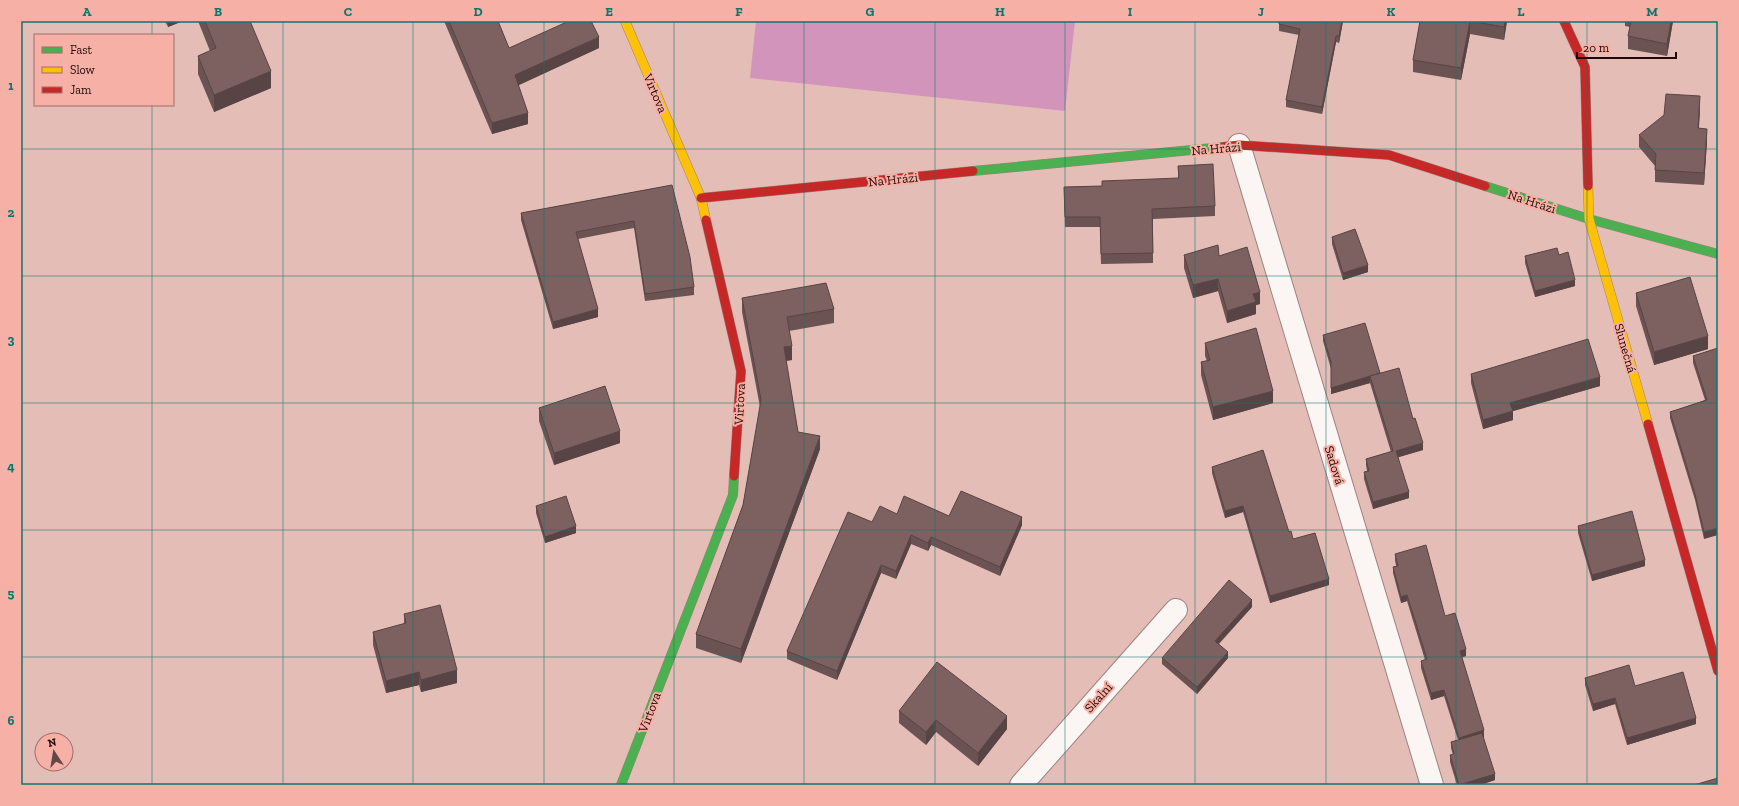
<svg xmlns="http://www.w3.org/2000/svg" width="1739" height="806" font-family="'Zilla Slab',serif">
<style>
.garden{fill:#d294bb}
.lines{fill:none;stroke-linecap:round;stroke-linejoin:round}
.street-casing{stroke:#9e827d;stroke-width:24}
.fast-casing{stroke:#9e827d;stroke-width:10}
.slow-casing{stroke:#9e827d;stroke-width:10}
.jam-casing{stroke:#9e827d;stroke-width:10}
.street{stroke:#fbf5f4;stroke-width:22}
.fast{stroke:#4caf50;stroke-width:9}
.slow{stroke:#ffc107;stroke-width:9}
.jam{stroke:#c62828;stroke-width:9}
.wall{fill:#6c5353}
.shaded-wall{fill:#584444}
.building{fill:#7d6161;stroke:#584444}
.grid{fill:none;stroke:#0f766e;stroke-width:1;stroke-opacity:0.55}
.labels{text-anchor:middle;stroke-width:4;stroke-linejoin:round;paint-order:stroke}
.street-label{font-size:13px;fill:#210907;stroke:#f6b0a5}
.neatline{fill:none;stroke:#0f766e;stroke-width:1.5}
.grid-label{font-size:13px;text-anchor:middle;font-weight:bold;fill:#0f766e}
</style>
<rect width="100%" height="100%" fill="#e4bdb7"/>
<polygon class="garden" points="756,21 1075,21 1065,111 750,78"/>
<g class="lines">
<defs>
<g id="street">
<polyline points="1239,145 1432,785"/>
<polyline points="1021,785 1176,610"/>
</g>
<g id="fast">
<polyline points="973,171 1223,147"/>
<polyline points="1485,186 1589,219 1718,254"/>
<polyline points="621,785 733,495 734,476"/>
</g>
<g id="slow">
<polyline points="625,21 701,198 706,220"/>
<polyline points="1588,186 1589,219 1648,424"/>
</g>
<g id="jam">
<polyline points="1564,21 1585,67 1588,186"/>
<polyline points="1223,147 1239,145 1389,155 1485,186"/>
<polyline points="701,198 973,171"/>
<polyline points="706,220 741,371 734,476"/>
<polyline points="1648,424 1718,671"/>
</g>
</defs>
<use href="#street" class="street-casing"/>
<use href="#fast" class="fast-casing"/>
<use href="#slow" class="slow-casing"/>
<use href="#jam" class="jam-casing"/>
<use href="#street" class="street"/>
<use href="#fast" class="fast"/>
<use href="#slow" class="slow"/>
<use href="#jam" class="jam"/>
</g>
<g class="wall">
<polygon points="165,21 183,21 168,27"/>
<polygon points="198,21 250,21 271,88 214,112 198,74 198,56 210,51"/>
<polygon points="444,21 498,21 509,48 599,48 518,85 528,124 492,134"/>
<polygon points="1279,21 1343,21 1339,43 1336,42 1322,114 1286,107 1286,100 1299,35 1279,31"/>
<polygon points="1420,21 1507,21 1504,40 1470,34 1461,80 1413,72 1413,60"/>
<polygon points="1625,21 1673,21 1667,56 1628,49 1628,36 1630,27 1625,26"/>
<polygon points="1700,108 1699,128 1707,141 1704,185 1655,182 1655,166 1639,147 1639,135"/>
<polygon points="1178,166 1215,206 1215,216 1153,219 1153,263 1101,264 1100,227 1065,227 1064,187 1102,186 1178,179"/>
<polygon points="672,185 694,287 694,295 645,301 634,228 578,239 598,317 553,329 521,220 521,213"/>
<polygon points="1332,237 1368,272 1343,280 1332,244"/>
<polygon points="1184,255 1219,256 1260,304 1256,305 1256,314 1227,323 1218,291 1193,298 1184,268"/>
<polygon points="1559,255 1575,286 1535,297 1525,263 1525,256"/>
<polygon points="1636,293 1708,349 1654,365 1636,306"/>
<polygon points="742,298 834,309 834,323 789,331 792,360 786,361 798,432 820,449 741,663 696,648 696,634 743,505 760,407 742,312"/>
<polygon points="1323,335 1380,373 1413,419 1423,450 1398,457 1409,498 1373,509 1364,479 1364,472 1367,471 1366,465 1366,459 1391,452 1370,383 1331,394 1331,369 1323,341"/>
<polygon points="1205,343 1273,403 1213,420 1201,375 1201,362 1207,361 1205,356"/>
<polygon points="1718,348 1704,539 1695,500 1670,418 1670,412 1705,400 1693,363 1693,356"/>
<polygon points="1471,374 1600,386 1512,411 1513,420 1483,429 1471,383"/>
<polygon points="539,408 620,443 554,465 539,421"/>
<polygon points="1212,467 1289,532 1293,539 1329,585 1270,603 1243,512 1225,518 1212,473"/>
<polygon points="536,506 576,533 545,543 536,513"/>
<polygon points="897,514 949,516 1022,525 1000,576 931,545 928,551 911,544 896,579 881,573 837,680 787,659 787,651 872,522"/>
<polygon points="1578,526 1645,566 1592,581 1578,533"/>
<polygon points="1395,554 1445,616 1466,656 1462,657 1495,780 1480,785 1457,785 1450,762 1450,755 1453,755 1451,748 1451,742 1458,740 1444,696 1431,700 1421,668 1421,661 1425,660 1407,601 1401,603 1393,573 1393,567 1396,566 1395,560"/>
<polygon points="1252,607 1219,644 1228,658 1197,694 1162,664 1162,658"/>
<polygon points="404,614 457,683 421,692 419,685 386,693 373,645 373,632 404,624"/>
<polygon points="1585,678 1635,686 1696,724 1627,745 1615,704 1593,711 1585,685"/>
<polygon points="899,711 1007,729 978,766 936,732 926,745 899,723"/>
</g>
<g class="shaded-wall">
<polygon points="168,21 183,21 168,27"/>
<polygon points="1342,21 1343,21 1339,43 1339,36"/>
<polygon points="1470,21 1470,34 1461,80 1461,68"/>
<polygon points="1505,21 1507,21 1504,40 1504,27"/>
<polygon points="1671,21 1673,21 1667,56 1667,44"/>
<polygon points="1336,36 1336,42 1322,114 1322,107"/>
<polygon points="599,37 599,48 515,87 515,75"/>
<polygon points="271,71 271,88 214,112 214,95"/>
<polygon points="1700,96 1700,108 1698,141 1698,128"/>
<polygon points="528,113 528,124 492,134 492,123"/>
<polygon points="1707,129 1707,141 1704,185 1704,173"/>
<polygon points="1368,265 1368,272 1343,280 1343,273"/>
<polygon points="1218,279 1218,291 1193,298 1193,285"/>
<polygon points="1575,280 1575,286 1535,297 1535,291"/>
<polygon points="1260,292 1260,304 1256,305 1256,314 1227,323 1227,311 1253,294"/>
<polygon points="598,309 598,317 553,329 553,322"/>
<polygon points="1708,336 1708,349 1654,365 1654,352"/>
<polygon points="792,346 792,360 784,361 784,347"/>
<polygon points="1380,373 1370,376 1370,383 1331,394 1331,388"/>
<polygon points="1600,377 1600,386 1510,412 1510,403"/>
<polygon points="1273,391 1273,403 1213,420 1213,407"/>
<polygon points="1513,411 1513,420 1483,429 1483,420"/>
<polygon points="620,431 620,443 554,465 554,453"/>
<polygon points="820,436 820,449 741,663 741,649"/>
<polygon points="1423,443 1423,450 1396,458 1396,451"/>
<polygon points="1409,492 1409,498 1373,509 1373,502"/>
<polygon points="1243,506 1243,512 1225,518 1225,511"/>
<polygon points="1022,517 1022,525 1000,576 1000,567"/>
<polygon points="576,526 576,533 545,543 545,537"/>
<polygon points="1718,528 1718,535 1704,539 1704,532"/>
<polygon points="911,535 911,544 896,579 896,571"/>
<polygon points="931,537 931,545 928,551 928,543"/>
<polygon points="1645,560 1645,566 1592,581 1592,575"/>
<polygon points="881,565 881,573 837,680 837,671"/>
<polygon points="1329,579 1329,585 1270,603 1270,596"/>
<polygon points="1407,595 1407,601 1401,603 1401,597"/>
<polygon points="1252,600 1252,607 1215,647 1215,641"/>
<polygon points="1466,649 1466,656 1460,658 1460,651"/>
<polygon points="1228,652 1228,658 1197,694 1197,687"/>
<polygon points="457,670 457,683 421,692 421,680"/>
<polygon points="419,672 419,685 386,693 386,681"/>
<polygon points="1444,690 1444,696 1431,700 1431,693"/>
<polygon points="1615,698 1615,704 1593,711 1593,704"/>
<polygon points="1007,716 1007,729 978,766 978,753"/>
<polygon points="1696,718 1696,724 1627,745 1627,738"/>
<polygon points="936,720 936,732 926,745 926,732"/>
<polygon points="1484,730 1484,737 1459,745 1459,738"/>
<polygon points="1495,774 1495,780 1480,785 1459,785"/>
</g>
<g class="building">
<polygon points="205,21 250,21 271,71 214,95 198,56 216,48"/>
<polygon points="449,21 498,21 509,48 569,21 591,21 599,37 515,75 528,113 492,123"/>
<polygon points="1279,21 1342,21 1339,36 1336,36 1322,107 1286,100 1300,29 1279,24"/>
<polygon points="1420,21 1505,21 1504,27 1470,21 1461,68 1413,60"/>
<polygon points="1631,21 1671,21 1667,44 1628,36"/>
<polygon points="1666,94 1700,96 1698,128 1707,129 1704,173 1655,170 1656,154 1639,135 1664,115"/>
<polygon points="1213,164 1215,206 1152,209 1153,253 1101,254 1100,217 1065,217 1064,187 1102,186 1102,181 1179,178 1178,166"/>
<polygon points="672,185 690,257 694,287 645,294 634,221 576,232 598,309 553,322 521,213"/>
<polygon points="1355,229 1368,265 1343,273 1332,237"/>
<polygon points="1218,245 1219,256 1247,247 1260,292 1253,294 1256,302 1227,311 1218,279 1193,285 1184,255"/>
<polygon points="1557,248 1559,255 1568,252 1575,280 1535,291 1525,256"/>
<polygon points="1690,277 1708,336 1654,352 1636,293"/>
<polygon points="826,283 834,309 787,317 792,346 784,347 798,432 820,436 741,649 696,634 743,505 761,400 742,298"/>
<polygon points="1365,323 1380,373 1331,388 1331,362 1323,335"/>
<polygon points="1256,328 1273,391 1213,407 1201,362 1210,360 1205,343"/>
<polygon points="1588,339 1600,377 1510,403 1513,411 1483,420 1471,374"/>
<polygon points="1718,348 1718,528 1704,532 1695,494 1670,412 1707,400 1693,356"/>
<polygon points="1399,368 1413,419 1415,418 1423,443 1396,451 1409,492 1373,502 1364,472 1369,471 1366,459 1393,451 1370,376"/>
<polygon points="605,386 620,431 554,453 539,408"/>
<polygon points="1263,450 1289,532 1291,531 1293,539 1315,533 1329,579 1270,596 1243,506 1225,511 1212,467"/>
<polygon points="961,491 1022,517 1000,567 931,537 928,543 911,535 896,571 881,565 837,671 787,651 848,512 872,522 880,506 897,514 904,496 949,516"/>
<polygon points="566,496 576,526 545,537 536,506"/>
<polygon points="1632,511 1645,560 1592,575 1578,526"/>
<polygon points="1426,545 1445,616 1455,613 1466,649 1460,651 1484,730 1459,738 1444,690 1431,693 1421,661 1427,659 1407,595 1401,597 1393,567 1398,566 1395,554"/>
<polygon points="1229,580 1252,600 1215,641 1228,652 1197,687 1162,658"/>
<polygon points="440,605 457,670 421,680 419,672 386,681 373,632 406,623 404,614"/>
<polygon points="937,662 1007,716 978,753 936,720 926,732 899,711"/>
<polygon points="1629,665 1635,686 1683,672 1696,718 1627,738 1615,698 1593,704 1585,678"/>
<polygon points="1482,733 1495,774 1459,785 1450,755 1454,754 1451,742"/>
<polygon points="1718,778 1718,785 1694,785"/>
</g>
<path class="grid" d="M152,21V35M283,21V785M413,21V785M544,21V785M674,21V785M804,21V785M935,21V785M1065,21V785M1195,21V785M1326,21V785M1456,21V785M1587,21V785M152,105V785M21,149H1718M21,276H1718M21,403H1718M21,530H1718M21,657H1718"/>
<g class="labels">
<g class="street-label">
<text transform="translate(656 93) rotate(67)" y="5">Virtova</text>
<text transform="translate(1216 148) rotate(-5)" y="5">Na Hrázi</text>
<text transform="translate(893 179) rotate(-6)" y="5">Na Hrázi</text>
<text transform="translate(1532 201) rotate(18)" y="5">Na Hrázi</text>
<text transform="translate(1626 348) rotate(74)" y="5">Slunečná</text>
<text transform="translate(739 404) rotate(-87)" y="5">Virtova</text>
<text transform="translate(1335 465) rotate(73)" y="5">Sadová</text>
<text transform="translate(1098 697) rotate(-48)" y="5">Skalní</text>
<text transform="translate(649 712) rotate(-69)" y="5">Virtova</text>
</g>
</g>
<rect width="1739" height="806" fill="none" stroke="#f6b0a5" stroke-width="44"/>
<rect x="34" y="34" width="140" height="72" fill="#f6b0a5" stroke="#a16d66"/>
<rect x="42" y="47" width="20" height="6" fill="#4caf50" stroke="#a16d66"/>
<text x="70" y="54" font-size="12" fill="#210907">Fast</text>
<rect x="42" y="67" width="20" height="6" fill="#ffc107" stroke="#a16d66"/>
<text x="70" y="74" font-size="12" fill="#210907">Slow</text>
<rect x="42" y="87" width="20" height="6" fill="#c62828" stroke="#a16d66"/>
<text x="70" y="94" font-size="12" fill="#210907">Jam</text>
<g transform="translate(54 752) rotate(348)"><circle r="19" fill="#f6b0a5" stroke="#a16d66"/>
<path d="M0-3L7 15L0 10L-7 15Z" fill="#654845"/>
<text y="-6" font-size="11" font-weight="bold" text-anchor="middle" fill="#210907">N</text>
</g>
<path d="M1577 52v6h99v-6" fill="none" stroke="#210907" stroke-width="2"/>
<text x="1583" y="52" font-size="12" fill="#210907" stroke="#f6b0a5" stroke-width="3" paint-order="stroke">20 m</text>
<rect x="22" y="22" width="1695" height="762" class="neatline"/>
<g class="grid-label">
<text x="87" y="16">A</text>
<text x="218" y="16">B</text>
<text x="348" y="16">C</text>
<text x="478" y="16">D</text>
<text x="609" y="16">E</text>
<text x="739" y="16">F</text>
<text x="870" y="16">G</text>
<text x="1000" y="16">H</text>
<text x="1130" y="16">I</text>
<text x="1261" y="16">J</text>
<text x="1391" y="16">K</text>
<text x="1521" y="16">L</text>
<text x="1652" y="16">M</text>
<text x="11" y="90">1</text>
<text x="11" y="217">2</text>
<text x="11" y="344">3</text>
<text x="11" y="471">4</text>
<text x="11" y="598">5</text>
<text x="11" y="725">6</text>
</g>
</svg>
